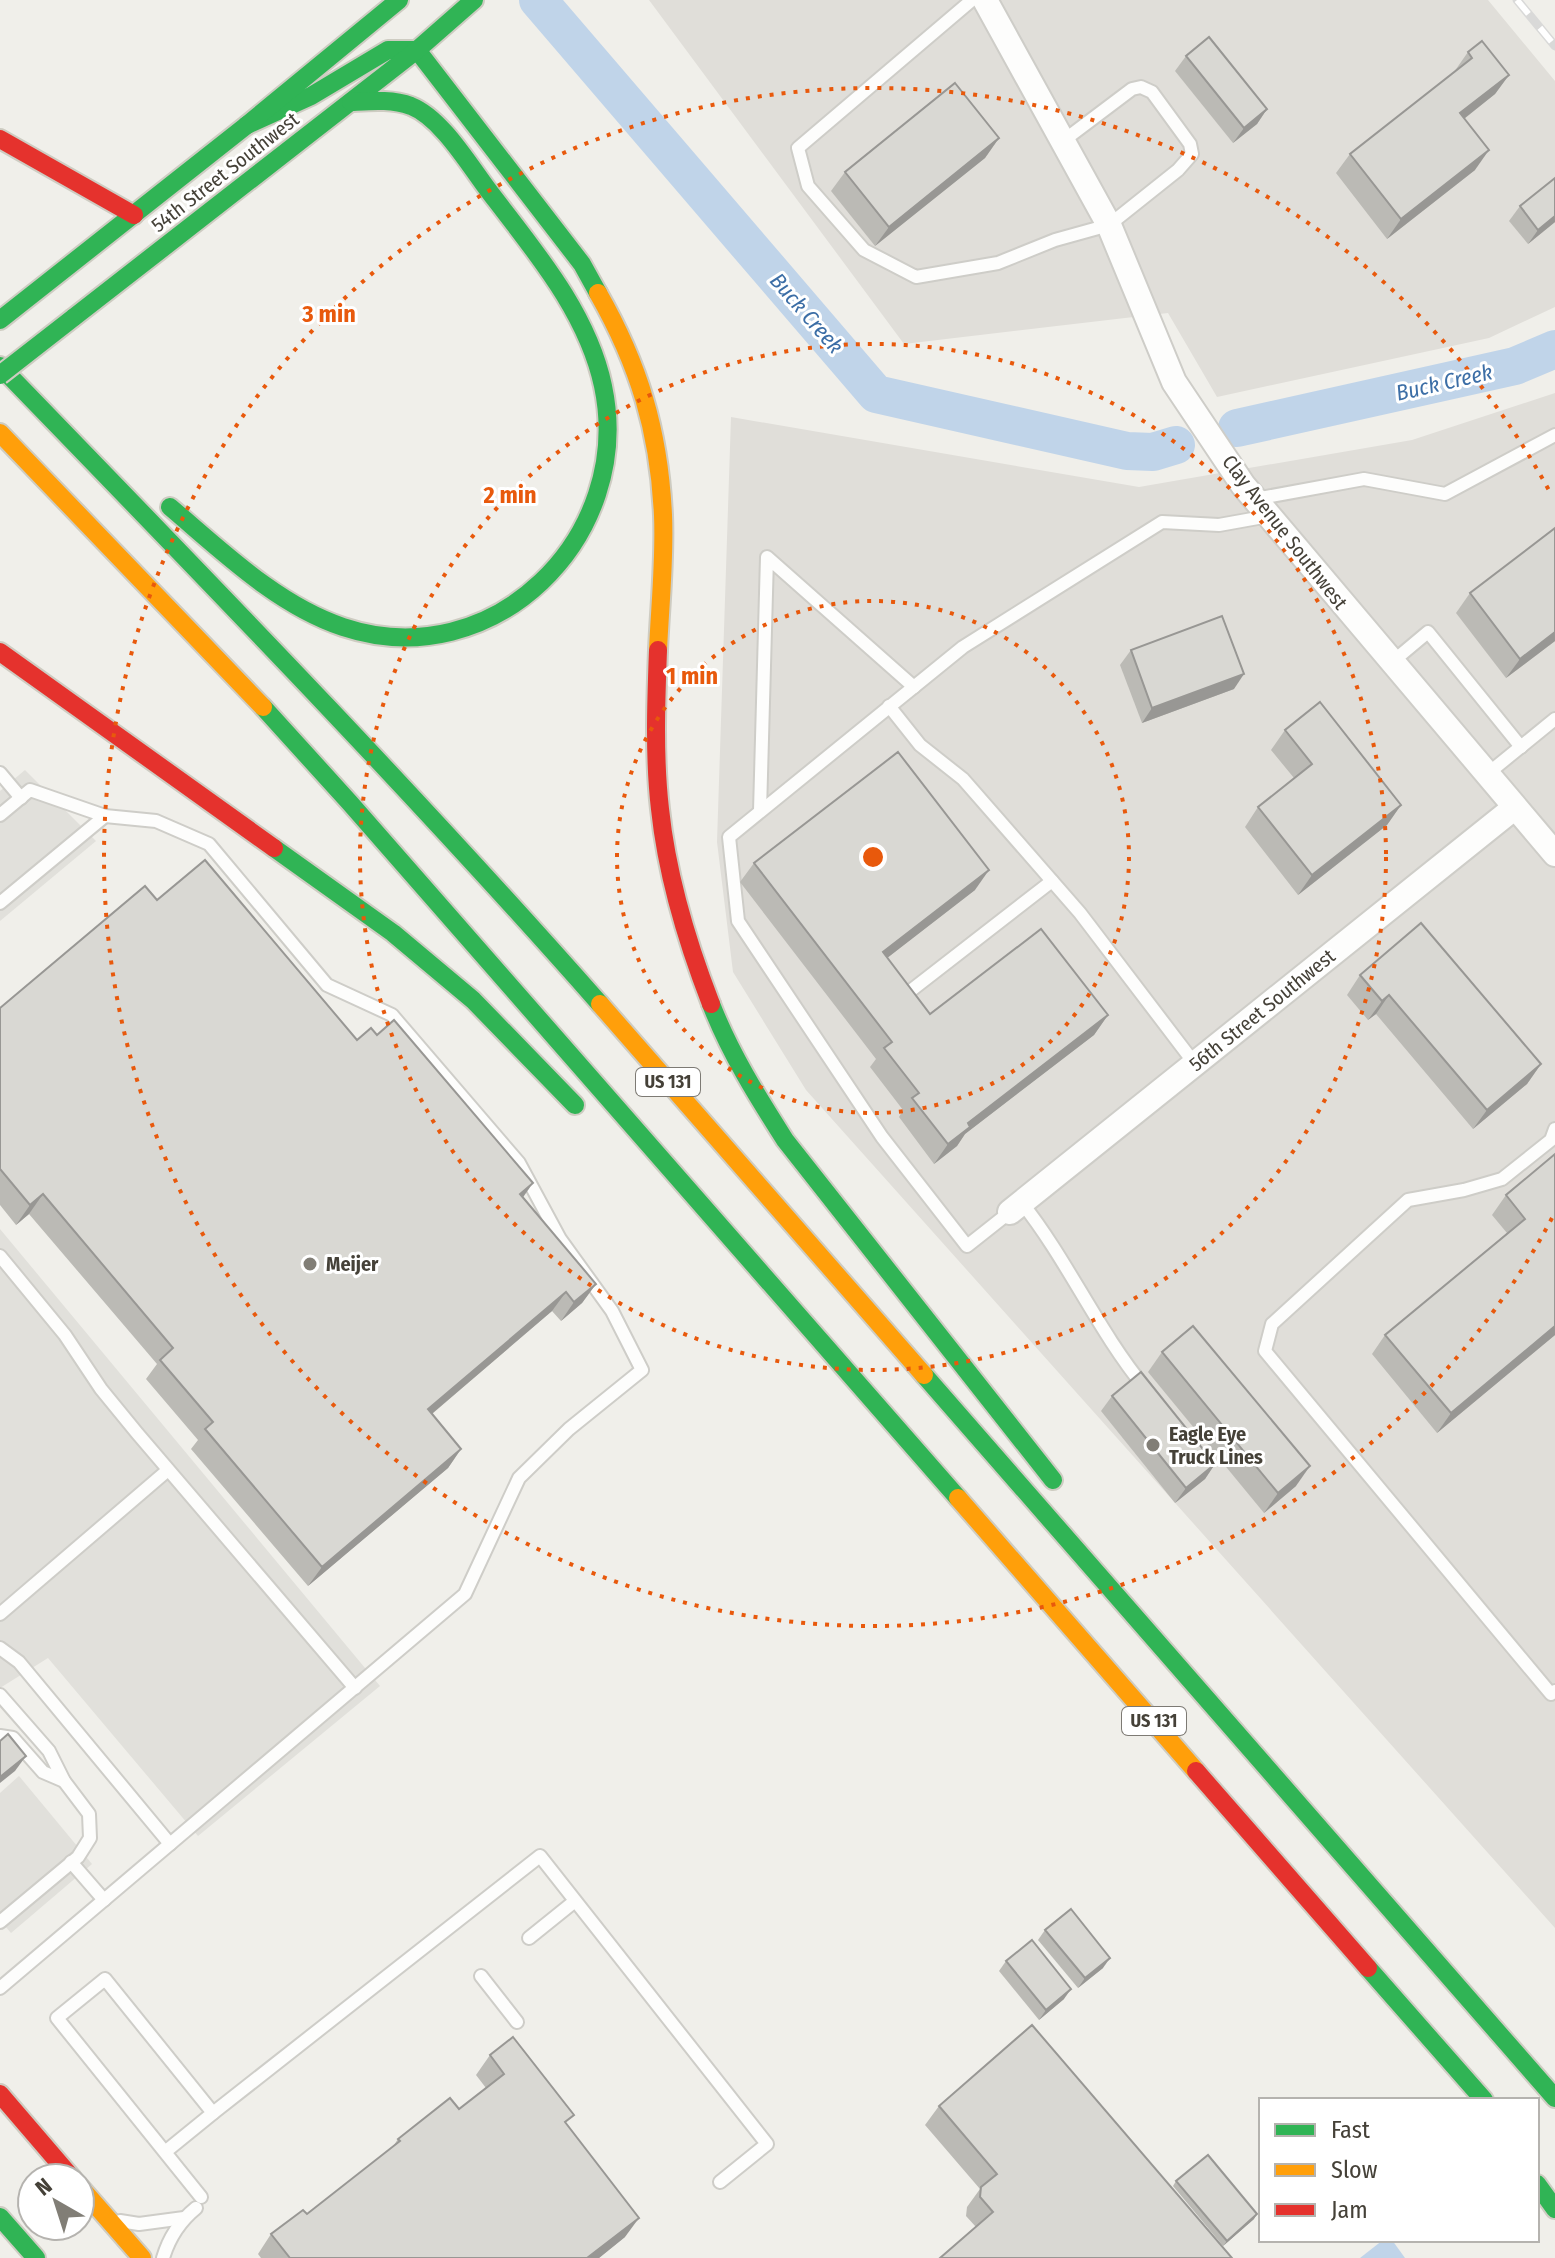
<svg xmlns="http://www.w3.org/2000/svg" width="1555" height="2258" font-family="'Fira Sans Condensed',sans-serif">
<style>
.industrial{fill:#e0ded9}
.parking{fill:#e1e0db}
.water{fill:#c0d4e9}
.lines{fill:none;stroke-linecap:round;stroke-linejoin:round}
.river{stroke:#c0d4e9;stroke-width:38}
.lane-casing{stroke:#cecdc8;stroke-width:16}
.street-casing{stroke:#cecdc8;stroke-width:28}
.fast-casing{stroke:#ceccc2;stroke-width:22}
.slow-casing{stroke:#ceccc2;stroke-width:22}
.jam-casing{stroke:#ceccc2;stroke-width:22}
.lane{stroke:#fdfdfc;stroke-width:12}
.street{stroke:#fdfdfc;stroke-width:24}
.fast{stroke:#30b455;stroke-width:18}
.slow{stroke:#ff9f0a;stroke-width:18}
.jam{stroke:#e5322d;stroke-width:18}
.rail-casing{stroke:#d9d9d8;stroke-width:9}
.rail{stroke:#fff;stroke-width:6;stroke-dasharray:18;stroke-linecap:butt}
.fast-bridge-casing{stroke:#ceccc2;stroke-width:22;stroke-linecap:butt}
.fast-bridge{stroke:#30b455;stroke-width:18}
.wall{fill:#bbbab5}
.shaded-wall{fill:#989794}
.building{fill:#d9d8d3;stroke:#989794;stroke-width:2}
.ring{fill:none;stroke:#e8590c;stroke-width:4;stroke-dasharray:4 8}
.poi-dot{fill:#817e76;stroke:#fff;stroke-width:3}
.labels{text-anchor:middle;stroke-width:6;stroke-linejoin:round;paint-order:stroke}
.shield{fill:#fff;stroke:#7d7a74;stroke-width:2}
.shield-label{font-size:18px;font-weight:bold;fill:#454138}
.street-label{font-size:20px;fill:#454138;stroke:#fff}
.poi-label{font-size:20px;font-weight:bold;fill:#454138;stroke:#fff;text-anchor:start}
.water-label{font-size:22px;font-style:italic;fill:#3c6ea6;stroke:#fff}
.centre{fill:#e8590c;stroke:#fff;stroke-width:4}
.ring-label{font-size:24px;text-anchor:middle;font-weight:bold;fill:#e8590c;stroke:#fff;stroke-width:6;stroke-linejoin:round;paint-order:stroke}
</style>
<rect width="100%" height="100%" fill="#f0efea"/>
<g class="industrial">
<polygon points="649,0 1488,0 1555,81 1555,307 1489,338 1217,397 1168,313 904,344"/>
<polygon points="1555,393 1555,1928 806,1090 733,972 717,842 731,417 1139,487 1412,440"/>
</g>
<g class="parking">
<polygon points="25,770 96,841 0,921 0,791"/>
<polygon points="0,1229 380,1686 198,1836 48,1658 0,1688"/>
<polygon points="19,1776 92,1864 11,1933 0,1920 0,1793"/>
</g>
<polygon class="water" points="1383,2240 1392,2240 1405,2258 1360,2258"/>
<g class="lines">
<g class="river">
<polyline points="538,0 876,394 1127,451 1153,452 1176,445"/>
<polyline points="1237,428 1515,366 1555,349"/>
</g>
<defs>
<g id="lane">
<polyline points="972,0 798,148 808,186 864,250 916,277 998,263 1055,240 1109,225 1178,170 1192,154 1190,144 1152,92 1141,87 1132,89 1063,141"/>
<polyline points="1255,499 1364,479 1445,494 1555,435"/>
<polyline points="1391,663 1428,632 1521,747"/>
<polyline points="889,706 920,745 963,779 1080,913 1195,1064"/>
<polyline points="0,773 21,798"/>
<polyline points="1486,775 1555,719"/>
<polyline points="760,811 767,557 914,687"/>
<polyline points="0,815 30,790 105,816 156,821 209,844 327,985 392,1015 519,1163 560,1239 612,1311 642,1370 569,1429 519,1478 465,1594 0,1988"/>
<polyline points="0,903 105,816"/>
<polyline points="909,992 1052,881"/>
<polyline points="1555,1129 1551,1140 1502,1179 1464,1190 1408,1200 1272,1324 1265,1351 1551,1694 1555,1691"/>
<path d="M1022,1203C1068,1261 1098,1331 1145,1388"/>
<polyline points="1010,1212 967,1246 882,1137 738,921 729,837 963,647 1162,522 1219,525 1269,516"/>
<polyline points="0,1256 65,1335 101,1389 137,1433 355,1688"/>
<polyline points="0,1614 168,1470"/>
<polyline points="0,1648 19,1662 170,1844"/>
<polyline points="0,1695 49,1751 64,1781 89,1814 90,1838 78,1857 0,1922"/>
<polyline points="0,1736 13,1738 43,1772 64,1781"/>
<polyline points="71,1862 104,1900"/>
<polyline points="529,1938 575,1901"/>
<polyline points="481,1976 517,2022"/>
<polyline points="213,2113 540,1856 767,2144 720,2182"/>
<polyline points="165,2152 213,2113 105,1979 57,2018 201,2197"/>
<polyline points="120,2221 139,2224 184,2218"/>
<path d="M163,2258C169,2238 180,2221 196,2208"/>
</g>
<g id="street">
<polyline points="985,0 1109,225 1174,382 1243,485 1555,854"/>
<polyline points="1010,1212 1514,808"/>
</g>
<g id="fast">
<polyline points="247,125 311,96 388,50 417,50 582,264 598,293"/>
<polyline points="73,318 417,50 474,0"/>
<polyline points="0,320 247,125 399,0"/>
<path d="M0,366C203,576 407,785 600,1004"/>
<path d="M170,507C222,551 277,605 343,627C493,677 635,537 603,386C588,315 538,255 495,199C473,172 444,119 411,106C392,99 371,101 351,102"/>
<polyline points="263,707 350,803 958,1498"/>
<polyline points="274,848 393,933 473,1000 575,1105"/>
<path d="M711,1004C730,1053 757,1096 785,1140L1053,1480"/>
<polyline points="924,1375 1555,2098"/>
<polyline points="1368,1968 1484,2100"/>
<polyline points="1537,2184 1555,2209"/>
<polyline points="0,2217 36,2258"/>
</g>
<g id="slow">
<path d="M598,293C639,365 659,431 663,515C665,559 660,605 658,650"/>
<polyline points="0,433 263,707"/>
<polyline points="600,1004 924,1375"/>
<polyline points="958,1498 1196,1771"/>
<polyline points="80,2187 142,2258"/>
</g>
<g id="jam">
<polyline points="0,139 134,215"/>
<path d="M658,650C656,703 654,757 660,809C667,876 687,942 711,1004"/>
<polyline points="0,652 274,848"/>
<polyline points="1196,1771 1368,1968"/>
<polyline points="0,2094 72,2178"/>
</g>
</defs>
<use href="#lane" class="lane-casing"/>
<use href="#street" class="street-casing"/>
<use href="#fast" class="fast-casing"/>
<use href="#slow" class="slow-casing"/>
<use href="#jam" class="jam-casing"/>
<use href="#lane" class="lane"/>
<use href="#street" class="street"/>
<use href="#fast" class="fast"/>
<use href="#slow" class="slow"/>
<use href="#jam" class="jam"/>
<defs>
<polyline id="rail" points="1517,0 1555,46"/>
</defs>
<use href="#rail" class="rail-casing"/>
<use href="#rail" class="rail"/>
<defs>
<polyline id="fast-bridge" points="0,375 73,318"/>
</defs>
<use href="#fast-bridge" class="fast-bridge-casing"/>
<use href="#fast-bridge" class="fast-bridge"/>
</g>
<g class="wall">
<polygon points="1468,52 1509,75 1495,94 1464,119 1475,170 1387,239 1336,173 1350,154 1454,72"/>
<polygon points="1186,56 1267,109 1257,124 1233,143 1175,71"/>
<polygon points="999,138 985,158 875,246 831,191 845,172"/>
<polygon points="1520,206 1555,222 1528,244 1509,221"/>
<polygon points="1470,593 1555,641 1506,678 1456,613"/>
<polygon points="1131,650 1234,689 1142,723 1120,665"/>
<polygon points="1285,730 1401,805 1387,825 1298,895 1245,827 1258,807 1294,778 1271,750"/>
<polygon points="754,863 975,890 887,958 930,1014 1108,1015 1094,1035 965,1134 957,1146 934,1164 899,1117 903,1110 870,1067 876,1059 740,882"/>
<polygon points="157,900 357,1040 523,1197 596,1284 582,1303 561,1321 552,1311 432,1414 461,1449 448,1468 308,1586 191,1449 198,1440 146,1379 157,1364 29,1214 16,1225 0,1205 0,1008"/>
<polygon points="1360,975 1541,1064 1527,1084 1473,1129 1376,1014 1368,1020 1347,995"/>
<polygon points="1555,1154 1555,1335 1437,1433 1372,1354 1385,1335 1507,1233 1492,1215 1506,1195"/>
<polygon points="1162,1352 1296,1486 1264,1513 1148,1372"/>
<polygon points="1112,1396 1215,1464 1205,1479 1175,1503 1101,1411"/>
<polygon points="1045,1930 1103,1968 1078,1988 1038,1940"/>
<polygon points="1006,1961 1064,1999 1039,2020 999,1971"/>
<polygon points="490,2055 567,2125 625,2237 599,2258 261,2258 258,2254 271,2234 307,2214 392,2148 398,2139 459,2109 486,2088 476,2075"/>
<polygon points="939,2106 1232,2258 976,2227 966,2216 967,2207 980,2189 925,2125"/>
<polygon points="1176,2181 1254,2219 1223,2246 1173,2186"/>
</g>
<g class="shaded-wall">
<polygon points="1509,75 1495,94 1446,133 1460,113"/>
<polygon points="1267,109 1257,124 1233,143 1244,128"/>
<polygon points="999,138 985,158 875,246 889,227"/>
<polygon points="1489,150 1475,170 1387,239 1401,219"/>
<polygon points="1555,216 1555,222 1528,244 1538,230"/>
<polygon points="1555,632 1555,641 1506,678 1520,659"/>
<polygon points="1244,674 1234,689 1142,723 1152,708"/>
<polygon points="1401,805 1387,825 1298,895 1312,875"/>
<polygon points="989,870 975,890 869,972 883,952"/>
<polygon points="1389,995 1376,1014 1368,1020 1382,1001"/>
<polygon points="1108,1015 1094,1035 965,1134 957,1146 934,1164 948,1144 968,1123"/>
<polygon points="1541,1064 1527,1084 1473,1129 1487,1110"/>
<polygon points="533,1183 519,1203 520,1194"/>
<polygon points="43,1194 29,1214 16,1225 30,1205"/>
<polygon points="596,1284 582,1303 561,1321 574,1302"/>
<polygon points="566,1292 552,1311 414,1429 428,1409"/>
<polygon points="1555,1326 1555,1335 1437,1433 1451,1413"/>
<polygon points="461,1449 448,1468 308,1586 322,1567"/>
<polygon points="1215,1464 1205,1479 1175,1503 1186,1488"/>
<polygon points="1310,1466 1296,1486 1264,1513 1278,1493"/>
<polygon points="26,1756 15,1771 0,1783 0,1777"/>
<polygon points="1110,1958 1103,1968 1078,1988 1085,1978"/>
<polygon points="1071,1989 1064,1999 1039,2020 1046,2010"/>
<polygon points="1257,2214 1254,2219 1223,2246 1227,2241"/>
<polygon points="639,2218 625,2237 599,2258 587,2258"/>
</g>
<g class="building">
<polygon points="1209,37 1267,109 1244,128 1186,56"/>
<polygon points="1482,41 1509,75 1460,113 1489,150 1401,219 1350,154 1472,58 1468,52"/>
<polygon points="955,83 999,138 889,227 845,172"/>
<polygon points="1555,178 1555,216 1538,230 1520,206"/>
<polygon points="1555,528 1555,632 1520,659 1470,593"/>
<polygon points="1222,616 1244,674 1152,708 1131,650"/>
<polygon points="1320,702 1401,805 1312,875 1258,807 1312,764 1285,730"/>
<polygon points="898,752 989,870 883,952 930,1014 1041,929 1108,1015 968,1123 970,1127 948,1144 912,1098 919,1093 884,1048 892,1042 754,863"/>
<polygon points="205,860 357,1040 371,1028 377,1035 394,1020 533,1183 520,1194 596,1284 574,1302 566,1292 428,1409 461,1449 322,1567 205,1429 213,1422 160,1360 173,1348 43,1194 30,1205 0,1169 0,1008 145,886 157,900"/>
<polygon points="1421,923 1541,1064 1487,1110 1389,995 1382,1001 1360,975"/>
<polygon points="1555,1154 1555,1326 1451,1413 1385,1335 1525,1219 1506,1195"/>
<polygon points="1193,1326 1310,1466 1278,1493 1162,1352"/>
<polygon points="1141,1372 1215,1464 1186,1488 1112,1396"/>
<polygon points="8,1734 26,1756 0,1777 0,1741"/>
<polygon points="1071,1909 1110,1958 1085,1978 1045,1930"/>
<polygon points="1032,1940 1071,1989 1046,2010 1006,1961"/>
<polygon points="1032,2025 1232,2258 940,2258 993,2212 980,2197 981,2187 997,2174 939,2106"/>
<polygon points="513,2037 574,2115 565,2122 639,2218 587,2258 290,2258 271,2234 303,2210 307,2214 400,2141 398,2139 450,2098 459,2109 504,2074 490,2055"/>
<polygon points="1208,2155 1257,2214 1227,2241 1176,2181"/>
</g>
<g class="ring">
<circle cx="873" cy="857" r="256"/>
<circle cx="873" cy="857" r="513"/>
<path d="M1552 1218A769 769 0 1 1 1552 496"/>
</g>
<g class="poi-dot">
<circle cx="310" cy="1264" r="8"/>
<circle cx="1153" cy="1445" r="8"/>
</g>
<g class="labels">
<g class="shield">
<rect x="636" y="1068" width="64" height="28" rx="6"/>
<rect x="1122" y="1707" width="64" height="28" rx="6"/>
</g>
<g class="shield-label">
<text x="668" y="1088">US 131</text>
<text x="1154" y="1727">US 131</text>
</g>
<g class="street-label">
<text transform="translate(225 172) rotate(-38)" y="7">54th Street Southwest</text>
<text transform="translate(1285 532) rotate(52)" y="7">Clay Avenue Southwest</text>
<text transform="translate(1262 1010) rotate(-39)" y="7">56th Street Southwest</text>
</g>
<g class="poi-label">
<text x="326" y="1271">Meijer</text>
<text x="1169" y="1441">Eagle Eye<tspan x="1169" dy="23">Truck Lines</tspan></text>
</g>
<g class="water-label">
<text transform="translate(807 313) rotate(49)" y="8">Buck Creek</text>
<text transform="translate(1444 382) rotate(-13)" y="8">Buck Creek</text>
</g>
</g>
<circle cx="873" cy="857" r="12" class="centre"/>
<g class="ring-label">
<text x="329" y="322">3 min</text>
<text x="510" y="503">2 min</text>
<text x="692" y="684">1 min</text>
</g>
<rect x="1259" y="2098" width="280" height="144" fill="#ffffff" stroke="#b5b3af" stroke-width="2"/>
<rect x="1275" y="2124" width="40" height="12" fill="#30b455" stroke="#b5b3af" stroke-width="2"/>
<text x="1331" y="2138" font-size="24" fill="#454138">Fast</text>
<rect x="1275" y="2164" width="40" height="12" fill="#ff9f0a" stroke="#b5b3af" stroke-width="2"/>
<text x="1331" y="2178" font-size="24" fill="#454138">Slow</text>
<rect x="1275" y="2204" width="40" height="12" fill="#e5322d" stroke="#b5b3af" stroke-width="2"/>
<text x="1331" y="2218" font-size="24" fill="#454138">Jam</text>
<g transform="translate(56 2202) rotate(321)"><circle r="38" fill="#ffffff" stroke="#b5b3af" stroke-width="2"/>
<path d="M0-6L14 30L0 20L-14 30Z" fill="#817e76"/>
<text y="-12" font-size="22" font-weight="bold" text-anchor="middle" fill="#454138">N</text>
</g>
</svg>
